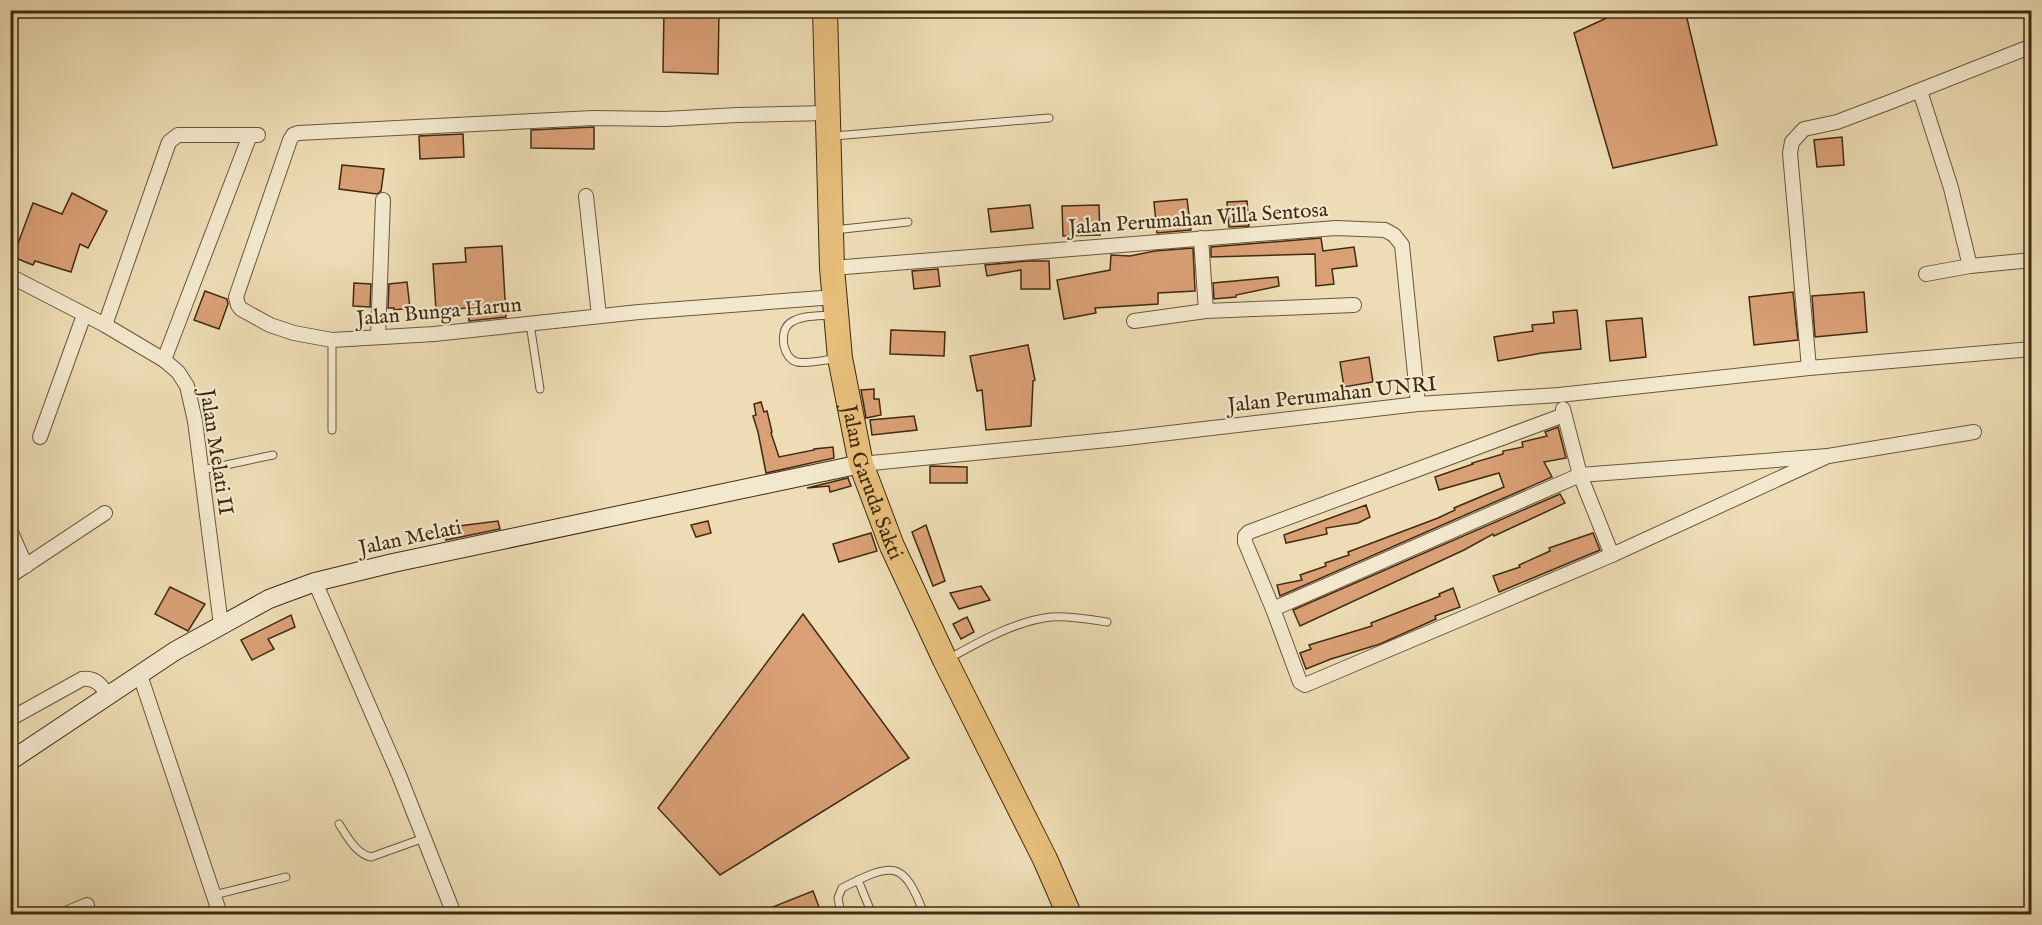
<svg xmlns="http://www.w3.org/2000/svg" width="2042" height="925" font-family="'IM FELL English',serif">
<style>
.building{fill:#d99f75;stroke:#402b11;stroke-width:1.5}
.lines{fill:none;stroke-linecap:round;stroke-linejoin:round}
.lane-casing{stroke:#6b573a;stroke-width:9}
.street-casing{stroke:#6b573a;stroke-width:16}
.secondary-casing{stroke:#402b11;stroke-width:20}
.highway-casing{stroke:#402b11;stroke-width:26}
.lane{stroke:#f3e8ce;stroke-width:7}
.street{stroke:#f3e8ce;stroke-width:14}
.secondary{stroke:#f3e8ce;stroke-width:18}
.highway{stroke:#e6be7a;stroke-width:24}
.labels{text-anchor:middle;stroke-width:4.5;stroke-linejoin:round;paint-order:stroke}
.street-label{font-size:21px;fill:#402b11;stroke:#f3e8ce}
</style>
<rect width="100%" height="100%" fill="#eddcb4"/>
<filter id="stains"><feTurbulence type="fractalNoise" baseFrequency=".00333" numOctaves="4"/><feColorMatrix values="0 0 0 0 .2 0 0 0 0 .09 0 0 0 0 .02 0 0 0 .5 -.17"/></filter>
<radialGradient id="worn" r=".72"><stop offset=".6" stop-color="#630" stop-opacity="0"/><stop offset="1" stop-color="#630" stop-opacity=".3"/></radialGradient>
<g class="building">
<polygon points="664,10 719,10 718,74 663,72"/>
<polygon points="1624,10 1685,10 1717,145 1613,168 1574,33"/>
<polygon points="594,127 594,149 531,148 531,130"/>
<polygon points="463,134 464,157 420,159 419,136"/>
<polygon points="1842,137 1844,165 1817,167 1814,140"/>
<polygon points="342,165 384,169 381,191 377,194 339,189"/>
<polygon points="72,193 107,211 88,248 80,244 71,272 35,261 33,265 13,257 33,203 62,214"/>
<polygon points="1187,199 1191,230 1157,233 1154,202"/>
<polygon points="1247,201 1249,226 1229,227 1227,202"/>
<polygon points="1030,205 1033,228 991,232 988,209"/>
<polygon points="1099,205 1100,235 1063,236 1062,206"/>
<polygon points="1321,238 1323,251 1354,247 1357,266 1332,269 1334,284 1316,286 1315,254 1211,257 1211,247"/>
<polygon points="502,246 506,317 469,321 468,308 436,310 433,264 466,262 465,248"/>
<polygon points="1193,248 1195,291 1158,293 1158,304 1095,308 1096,313 1064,319 1057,280 1110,270 1111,255 1130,256 1155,251"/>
<polygon points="1028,261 1049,261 1050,289 1021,289 1021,270 987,276 985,265"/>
<polygon points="938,269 940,286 914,289 912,271"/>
<polygon points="1278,277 1279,286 1236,295 1236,297 1214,299 1213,283"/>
<polygon points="407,282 410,308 394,310 394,308 388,308 389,284"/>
<polygon points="354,283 371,284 370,307 353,306"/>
<polygon points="205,291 227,299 228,304 219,329 194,320"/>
<polygon points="1793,292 1798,340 1754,345 1749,297"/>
<polygon points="1864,292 1867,332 1815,337 1812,296"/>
<polygon points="1577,310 1581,349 1542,353 1498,361 1494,337 1533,331 1532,325 1554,323 1553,312"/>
<polygon points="1642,318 1646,357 1610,361 1606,321"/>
<polygon points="891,330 945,332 944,356 890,354"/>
<polygon points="1028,345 1035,380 1033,381 1031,426 986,430 982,390 977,391 970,356"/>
<polygon points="1369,357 1373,382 1344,387 1340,362"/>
<polygon points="874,389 874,399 879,399 881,415 866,418 861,390"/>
<polygon points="761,402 764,412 767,411 772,432 771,433 779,457 814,450 814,449 833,447 834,458 766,473 758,432 753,416 756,415 754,404"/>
<polygon points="914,416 917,430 872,435 870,420"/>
<polygon points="1558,427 1566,458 1544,462 1552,477 1280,596 1277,585 1302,580 1300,575 1326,566 1325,563 1349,555 1348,552 1438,518 1455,510 1454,508 1504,487 1499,473 1439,490 1435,477 1473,464 1472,463 1503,454 1503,451 1523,447 1522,442 1547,436 1545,432"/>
<polygon points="930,466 967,467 967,483 930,483"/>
<polygon points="848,478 851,486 830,492 829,486 807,488"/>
<polygon points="1560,494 1565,503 1494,536 1493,534 1464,550 1300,626 1293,610"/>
<polygon points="1366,505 1370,517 1358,523 1326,528 1327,534 1286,543 1284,535"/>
<polygon points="498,521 500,529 446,540 443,528"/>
<polygon points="708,521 711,533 696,537 691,525"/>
<polygon points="926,525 945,581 933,586 912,532"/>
<polygon points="871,533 877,551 839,562 833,544"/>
<polygon points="1593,533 1600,550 1499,592 1493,576 1520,567 1519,565 1550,551 1549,548"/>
<polygon points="981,586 990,600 959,609 950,593"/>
<polygon points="170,587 205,604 188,631 155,614"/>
<polygon points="1453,588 1460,607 1435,616 1436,619 1380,644 1331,659 1306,669 1300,653 1311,649 1309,645 1372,626 1371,623 1440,596 1439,594"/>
<polygon points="803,614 909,758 720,875 658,808"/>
<polygon points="291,615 295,627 268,639 274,649 252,660 241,640"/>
<polygon points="967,617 974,632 961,639 953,624"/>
<polygon points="813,891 822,915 755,915 755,914"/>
</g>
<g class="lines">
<defs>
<g id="lane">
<polyline points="834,136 1049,118"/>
<polyline points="834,230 908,222"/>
<path d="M831,315C818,316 801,315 790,323C778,332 783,359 797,362C808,364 823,360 835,359"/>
<polyline points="530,324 540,389"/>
<polyline points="332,430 332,340"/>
<polyline points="202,470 273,455"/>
<path d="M948,659C979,642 1015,621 1051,617C1070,616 1088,619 1107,622"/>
<path d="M339,824C347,836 356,854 371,857L424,838"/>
<polyline points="858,880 872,914"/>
<polyline points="214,895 286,877"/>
<polyline points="11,908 14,914"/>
<path d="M841,914L838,898L842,888C892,863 903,858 924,914"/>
</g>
<g id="street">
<polyline points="1920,91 1951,188 1970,266"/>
<polyline points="827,113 737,115 665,119 593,118 298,133 293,135 290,140 236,297 238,305 241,309 270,325 294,333 332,340 434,334 639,312 835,297"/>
<polyline points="586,196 599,316"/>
<polyline points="1201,238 1206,311"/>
<polyline points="832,268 1336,228 1385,230 1394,235 1402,245 1418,404"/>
<polyline points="1926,274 1970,266 2032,260"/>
<polyline points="10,276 105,325 164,360 178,372 187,386 195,421 221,625"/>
<polyline points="1134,321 1206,311 1354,305"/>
<polyline points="105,325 169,142 178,135 250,135"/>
<polyline points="378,337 383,200"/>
<polyline points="164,360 250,135 258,135"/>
<polyline points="1809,368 1790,153 1792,142 1804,129 1837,122 1890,102 2032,46"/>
<polyline points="1563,409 1580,475 1612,555 1828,456 1974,432"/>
<polyline points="1564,415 1249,532 1245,536 1245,542 1273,609 1300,682 1305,685 1612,555"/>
<polyline points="40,437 84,315"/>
<polyline points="861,464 1118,439 1418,404 1559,395 1809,368 2032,349"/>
<polyline points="10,530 26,566"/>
<polyline points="10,576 105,513"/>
<polyline points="315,582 399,775 454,914"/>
<polyline points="1273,609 1580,475 1828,456"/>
<polyline points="140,675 220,914"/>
<path d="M10,719L82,679C96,677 102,686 109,697"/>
<polyline points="66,914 87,905"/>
</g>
<polyline id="secondary" points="10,761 175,651 269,599 315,582 393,563 861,464"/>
<g id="highway">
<path id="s1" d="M825,10L832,268L840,358L861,464L892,546L945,660L1045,859L1069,914"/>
</g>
</defs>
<use href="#lane" class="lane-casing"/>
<use href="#street" class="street-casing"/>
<use href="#secondary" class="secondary-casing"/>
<use href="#highway" class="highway-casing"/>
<use href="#lane" class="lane"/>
<use href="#street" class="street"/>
<use href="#secondary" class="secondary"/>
<use href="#highway" class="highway"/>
</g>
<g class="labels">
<g class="street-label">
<text transform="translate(1198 218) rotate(-4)" y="7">Jalan Perumahan Villa Sentosa</text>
<text transform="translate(439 311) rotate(-5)" y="7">Jalan Bunga Harun</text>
<text transform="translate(1332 394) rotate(-6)" y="7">Jalan Perumahan UNRI</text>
<text transform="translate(217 452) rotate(81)" y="7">Jalan Melati II</text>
<text dy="7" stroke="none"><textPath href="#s1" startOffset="477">Jalan Garuda Sakti</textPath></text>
<text transform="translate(410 537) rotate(-12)" y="7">Jalan Melati</text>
</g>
</g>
<rect width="2042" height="925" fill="none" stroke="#eddcb4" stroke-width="36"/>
<rect x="12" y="12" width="2018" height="901" fill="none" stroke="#402b11" stroke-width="3"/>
<rect x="18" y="18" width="2006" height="889" fill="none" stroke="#402b11" stroke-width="1.5"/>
<rect width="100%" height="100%" filter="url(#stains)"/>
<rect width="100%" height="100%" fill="url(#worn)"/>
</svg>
